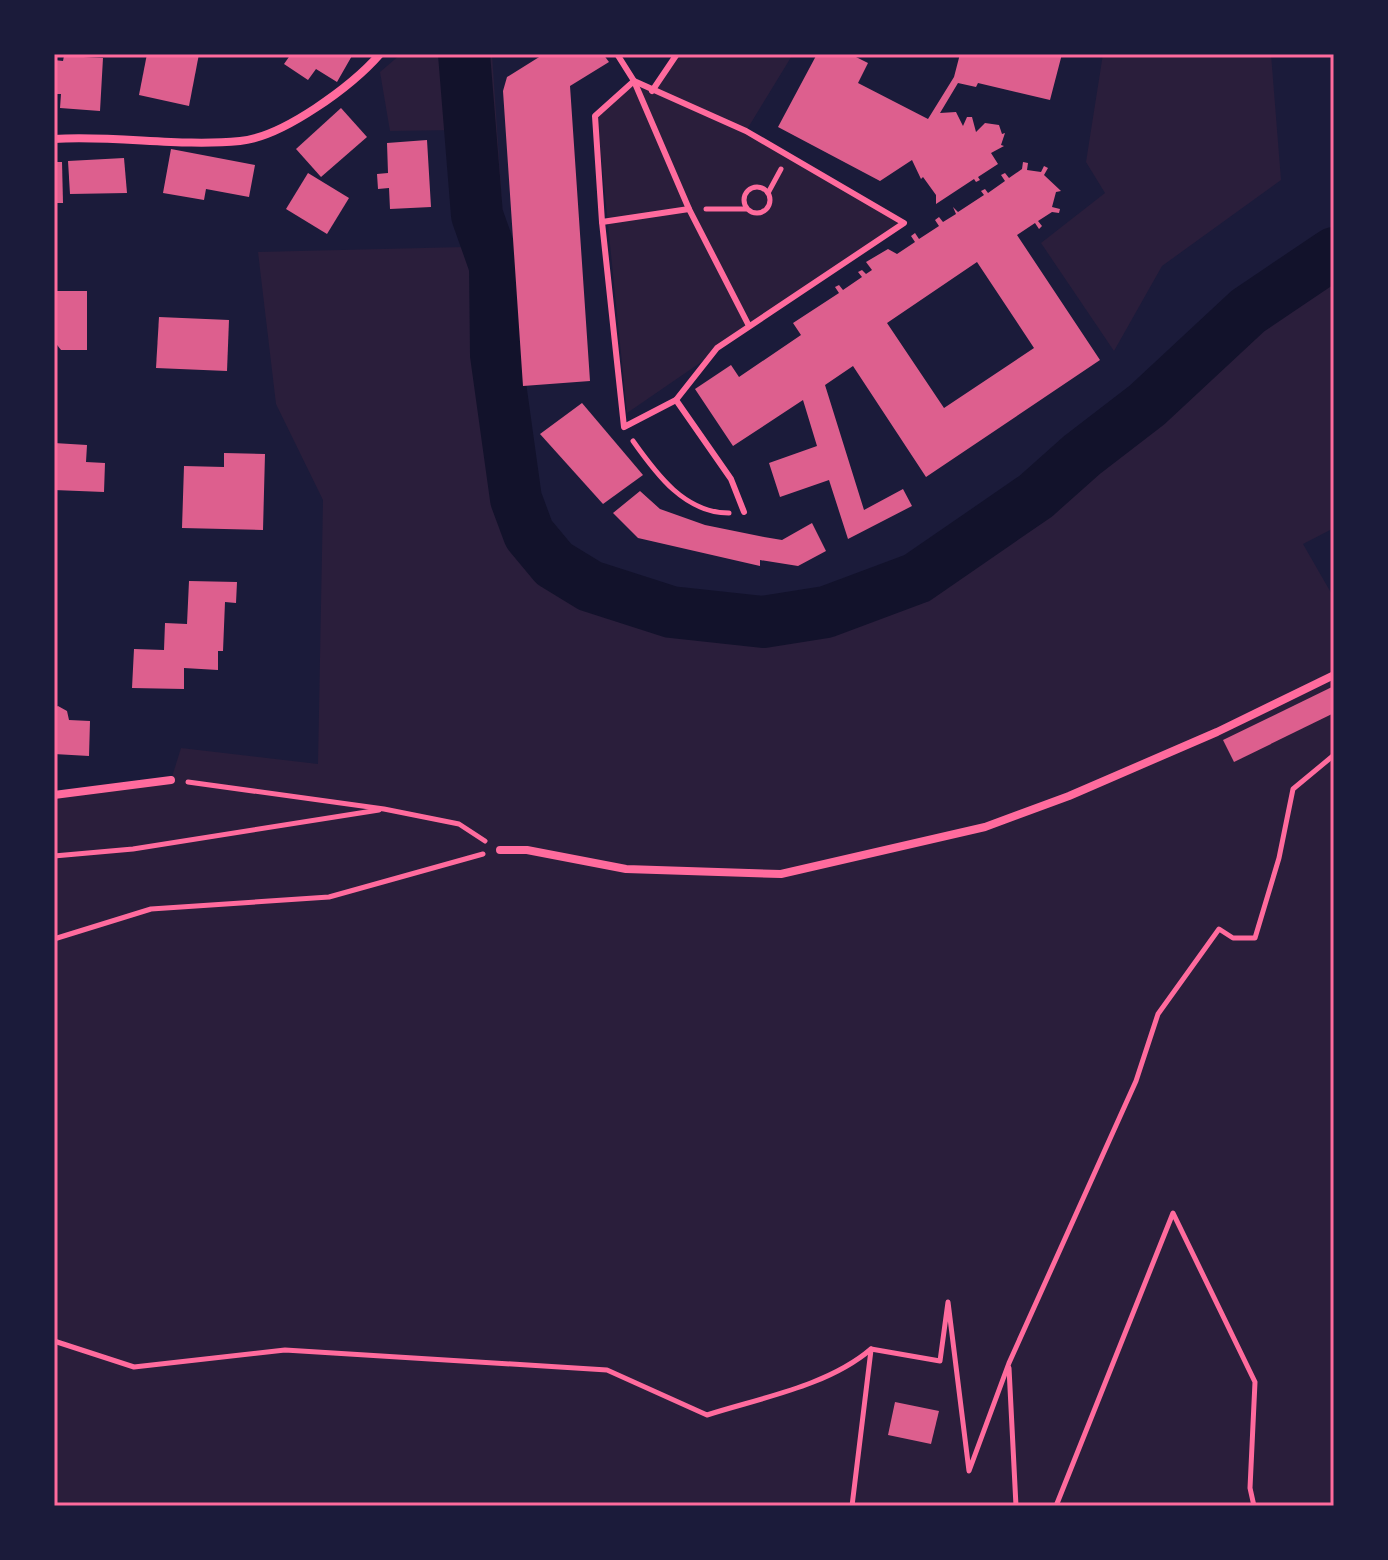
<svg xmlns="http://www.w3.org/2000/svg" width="1388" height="1560" font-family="Figtree,sans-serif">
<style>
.green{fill:#2a1e3b}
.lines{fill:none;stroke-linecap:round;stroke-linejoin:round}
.river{stroke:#12122b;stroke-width:52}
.building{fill:#dd5f8e;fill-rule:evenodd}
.path{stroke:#ff6b9d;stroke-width:5}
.service{stroke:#ff6b9d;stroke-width:6}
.minor{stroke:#ff6b9d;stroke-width:8}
.neatline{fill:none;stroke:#ff6b9d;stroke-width:3}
</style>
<rect width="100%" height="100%" fill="#1b1b3a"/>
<g class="green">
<polygon points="401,54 492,54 520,473 535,526 564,560 629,591 752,612 826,602 911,570 1121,414 1237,314 1334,244 1334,528 1303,544 1334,598 1334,1506 54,1506 54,795 171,780 181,748 318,764 323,500 276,404 258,252 465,247 458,130 390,131 380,72"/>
<polygon points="677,54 793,54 746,131 904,223 627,413 597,115 634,81 652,91"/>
<polygon points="1103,54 1271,54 1281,180 1162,266 1114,351 1041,243 1105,193 1086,162"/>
</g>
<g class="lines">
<polyline class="river" points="464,54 477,215 495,266 496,355 516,499 529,534 554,564 590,586 671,612 763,622 826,612 917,578 1036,496 1082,455 1147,405 1248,311 1334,253"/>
</g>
<g class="building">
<polygon points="147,54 199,54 189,106 139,95"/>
<polygon points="291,54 353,54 337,82 316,69 308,80 284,64"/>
<polygon points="544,54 603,54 609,62 570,86 590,381 523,386 503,91 507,77"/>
<polygon points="817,54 850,54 868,63 858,83 928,119 954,77 960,54 1062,54 1050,100 978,83 976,87 958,83 940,113 956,112 963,126 967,117 972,117 976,132 985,123 999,125 1002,134 1005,133 1001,145 1004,146 991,153 998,164 978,177 980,180 976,182 974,179 936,204 936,195 923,177 921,179 912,160 880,181 778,127"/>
<polygon points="64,56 103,58 100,111 60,108 61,94 54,94 54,60 63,61"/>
<polygon points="341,108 367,137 321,177 296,149"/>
<polygon points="427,140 431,207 390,209 389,188 378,189 377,174 388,173 387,143"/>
<polygon points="171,149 255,165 249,197 206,189 204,200 163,193"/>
<polygon points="124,158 127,193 70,194 68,161"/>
<polygon points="54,162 62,162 63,203 54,203"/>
<path d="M1023,162L1028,163L1027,170L1041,172L1044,166L1048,168L1044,175L1061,191L1056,192L1052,207L1060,209L1059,213L1052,212L1038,221L1042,226L1039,229L1035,223L1017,235L1100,360L926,477L853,366L825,385L864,510L903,489L912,506L848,539L829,480L780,497L769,463L817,446L803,400L733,446L695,389L731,365L739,377L801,335L793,323L839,293L835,287L839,285L843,290L862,277L858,272L862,270L866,274L872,270L866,262L888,249L897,254L915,242L911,236L915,233L919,239L939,226L935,220L939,217L943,222L956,214L953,207L958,212L984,195L981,191L985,189L988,193L1005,181L1001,175L1005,173L1009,178L1022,169ZM977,262L1034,348L944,408L887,323Z"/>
<polygon points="308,173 349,198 327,234 286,209"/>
<polygon points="54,291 87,291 87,350 61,350 54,341"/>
<polygon points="159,317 229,320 227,371 156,368"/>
<polygon points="582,403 643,475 603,504 540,434"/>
<polygon points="54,443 87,445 86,462 105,463 104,492 54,490"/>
<polygon points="224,453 265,454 263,530 182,528 184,466 224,467"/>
<polygon points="640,491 660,509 705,525 764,537 782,540 812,523 826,551 798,566 760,560 760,566 638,538 613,513"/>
<polygon points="189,581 237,582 236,603 225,602 223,651 218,651 218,670 184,668 184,689 132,688 134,649 164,650 165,623 187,624"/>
<polygon points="1334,686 1334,713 1234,762 1223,740"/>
<polygon points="58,706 67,711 69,720 90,721 89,756 54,754 54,708"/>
<polygon points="895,1402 939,1411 931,1444 888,1435"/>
</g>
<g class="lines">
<g class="path">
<circle cx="757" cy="200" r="13"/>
<polyline points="768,193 781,169"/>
<polyline points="706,209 746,209"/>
<path d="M633,441C657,475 685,513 729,513"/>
<polyline points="188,782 384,809 459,824 485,841"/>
<polyline points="54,856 133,849 379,810"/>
<polyline points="54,939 151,909 329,897 483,854"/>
<path d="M54,1341L134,1367L285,1350L607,1370L707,1415C760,1398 828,1386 871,1349"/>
<polyline points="871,1349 940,1361 948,1302 969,1471 1009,1363 1136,1081 1158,1014 1219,929 1233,938 1255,938 1279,858 1293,789 1334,755"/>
<polyline points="1009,1368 1016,1506"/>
<polyline points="852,1506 871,1350"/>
<polyline points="1056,1506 1173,1213 1255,1382 1250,1488 1254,1506"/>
</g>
<g class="service">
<polyline points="617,54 634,81 689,209 749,326"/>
<polygon points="634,81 746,131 904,223 717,348 676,400 624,427 602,222 595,116"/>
<polyline points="652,91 677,54"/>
<polyline points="602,222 689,209"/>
<polyline points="676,400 731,479 744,512"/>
</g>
<g class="minor">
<path d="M54,139C116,135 179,147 240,141C283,137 352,86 380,54"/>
<polyline points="54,795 171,780"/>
<polyline points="500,850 527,850 626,869 781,874 985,827 1069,796 1217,732 1334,675"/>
</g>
</g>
<rect width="1388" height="1560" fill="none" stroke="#1b1b3a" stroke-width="112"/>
<rect x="56" y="56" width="1276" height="1448" class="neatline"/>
</svg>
